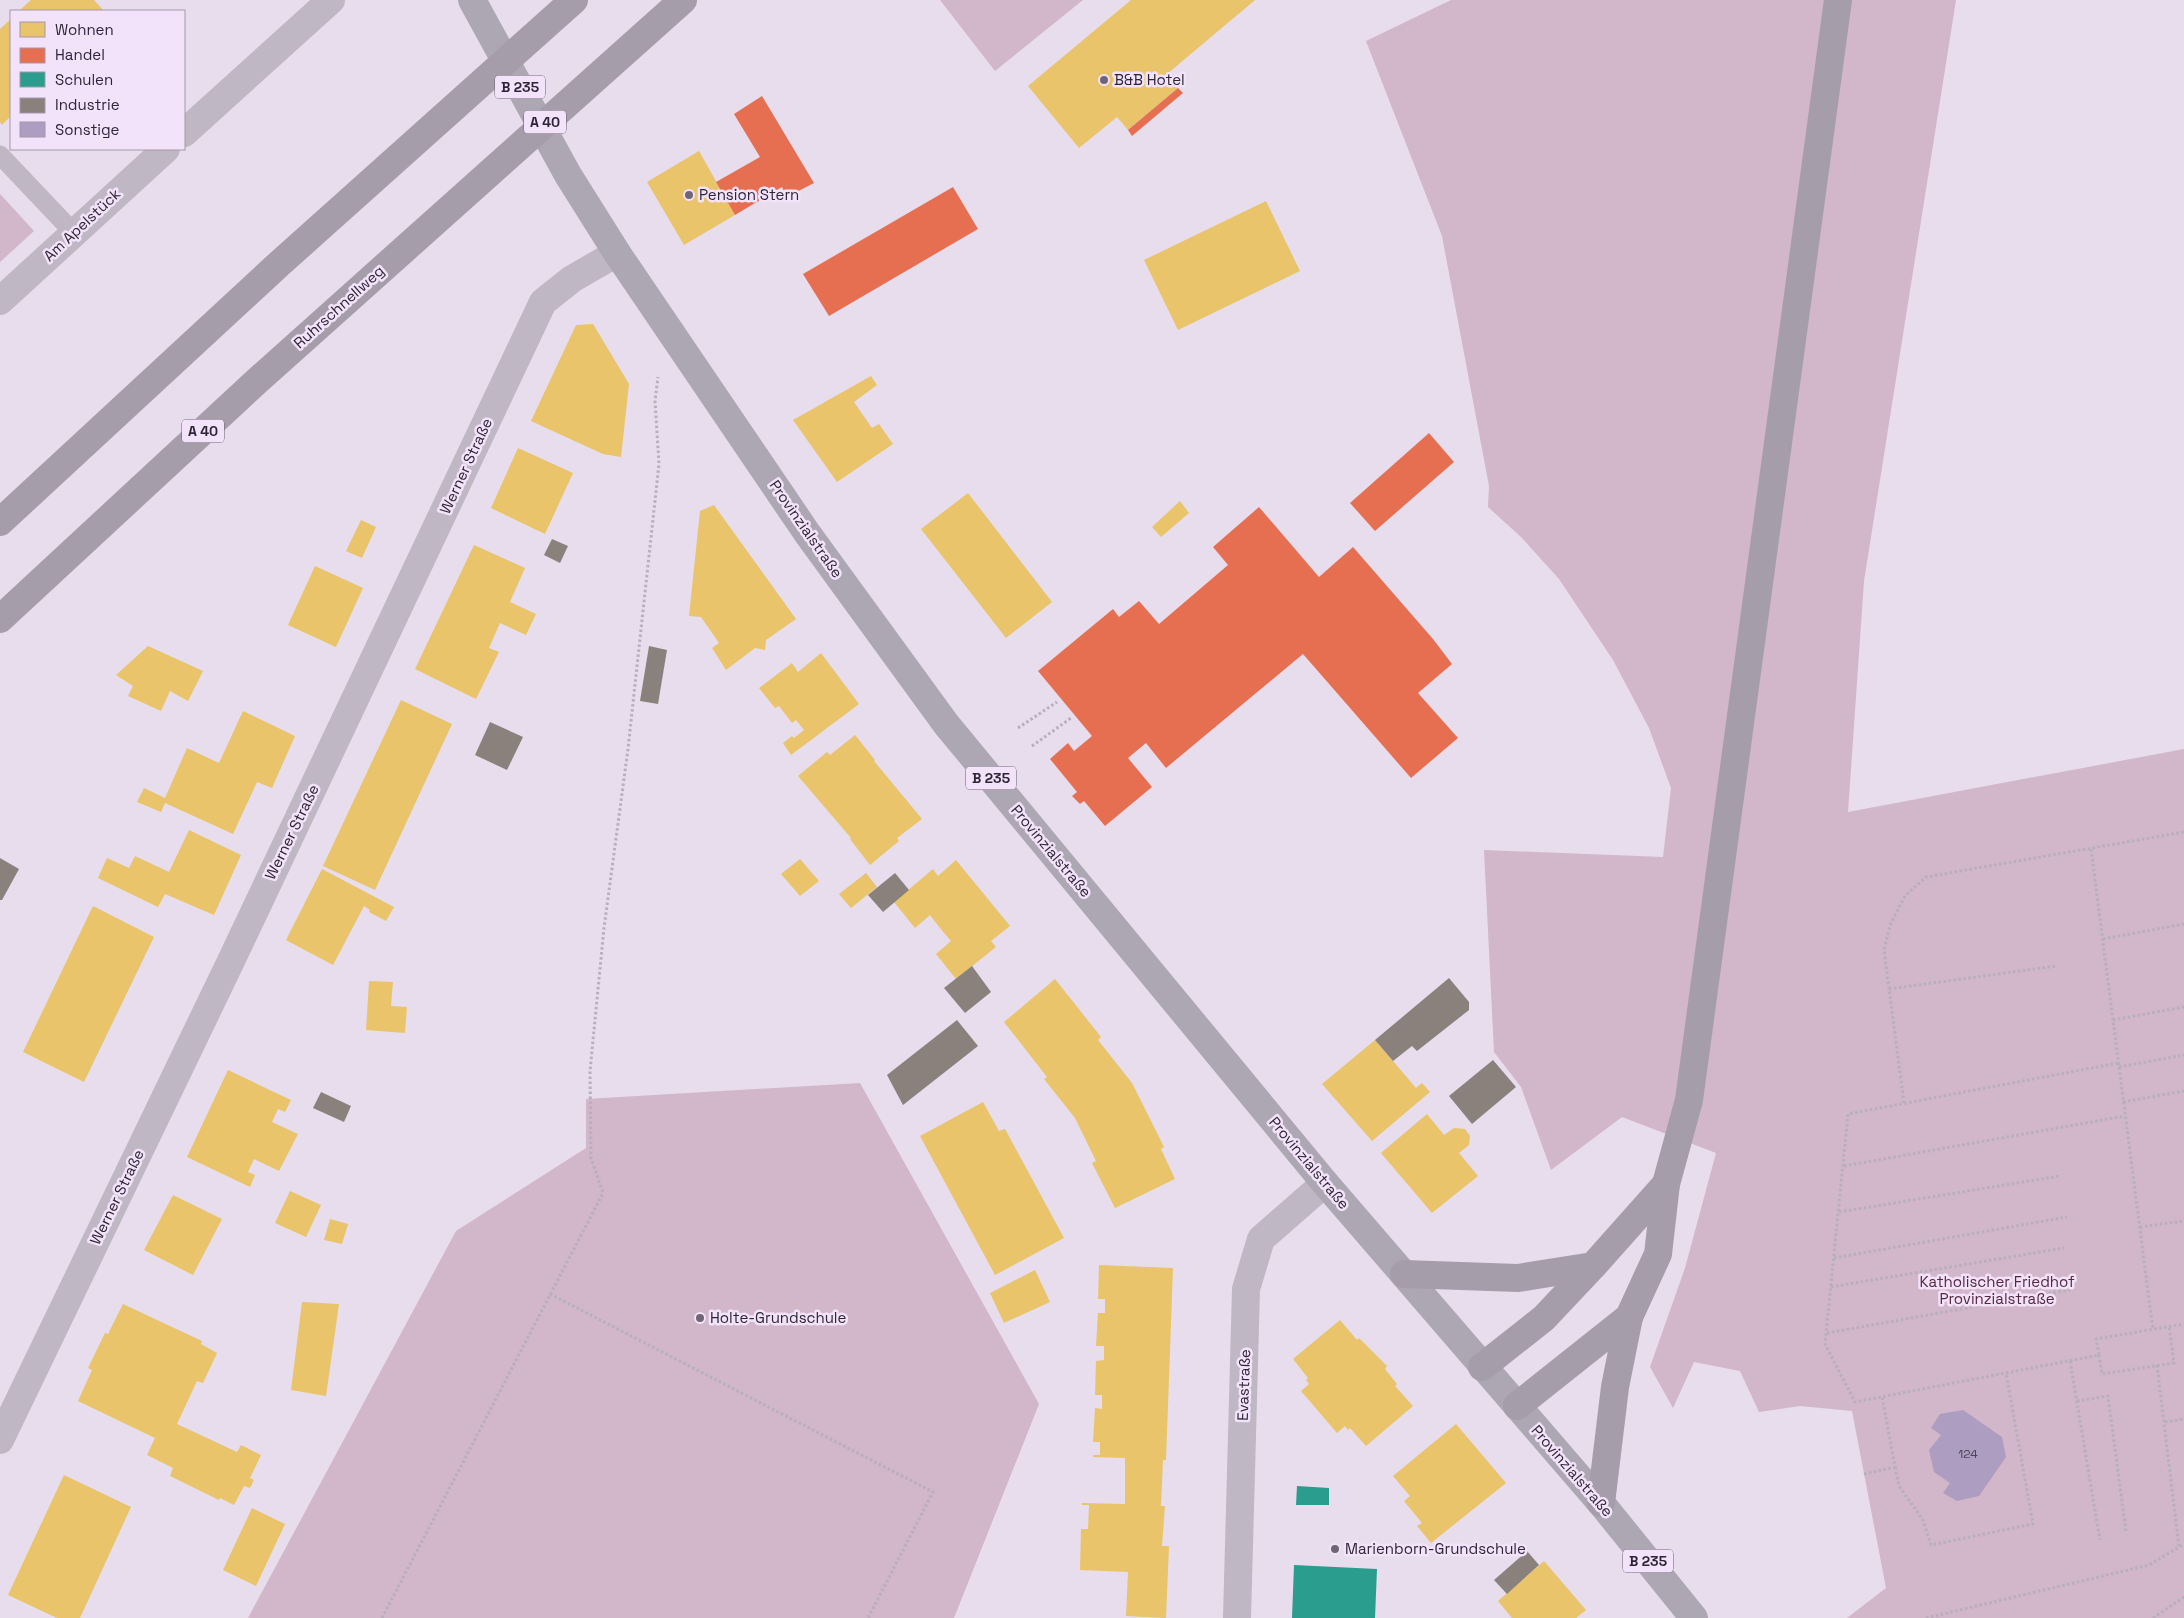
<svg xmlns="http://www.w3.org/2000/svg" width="2184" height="1618" font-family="'Space Grotesk',sans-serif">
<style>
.green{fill:#d2b6c9}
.homes{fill:#e9c46a}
.shops{fill:#e76f51}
.schools{fill:#2a9d8f}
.industry{fill:#8a817c}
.building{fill:#ad9ec1}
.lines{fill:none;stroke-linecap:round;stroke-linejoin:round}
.path{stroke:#b7afbd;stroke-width:3;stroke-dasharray:2.5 2.5;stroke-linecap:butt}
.service{stroke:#bfb7c4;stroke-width:19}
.minor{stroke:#bfb7c4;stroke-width:28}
.primary{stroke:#ada6b3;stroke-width:28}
.motorway{stroke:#a69dab;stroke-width:28}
.poi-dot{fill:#6e6575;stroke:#f3e3fa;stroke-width:2}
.labels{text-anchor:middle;stroke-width:5;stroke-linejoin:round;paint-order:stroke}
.number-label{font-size:12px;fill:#4d4358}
.shield{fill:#f3e3fa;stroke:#685e70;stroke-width:1}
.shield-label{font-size:14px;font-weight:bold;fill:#2d2535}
.poi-label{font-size:15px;fill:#2d2535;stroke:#f3e3fa;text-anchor:start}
.street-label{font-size:15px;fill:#2d2535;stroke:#f3e3fa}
.park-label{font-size:15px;fill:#54283d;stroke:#f3e3fa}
</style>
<rect width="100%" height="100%" fill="#e7ddec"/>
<g class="green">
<polygon points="940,0 1083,0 995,71"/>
<polygon points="1451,0 1956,0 1864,581 1848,812 2184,749 2184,1618 1847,1618 1886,1588 1852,1411 1800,1406 1759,1412 1740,1371 1694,1362 1673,1408 1650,1367 1685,1268 1716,1153 1622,1117 1551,1170 1521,1087 1494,1052 1484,850 1663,857 1671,788 1649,728 1613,660 1559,579 1521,537 1488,507 1489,486 1442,236 1366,41"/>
<polygon points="0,194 34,231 0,262"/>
<polygon points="860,1083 1039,1404 954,1618 248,1618 456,1231 586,1148 586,1099"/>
</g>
<g class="homes">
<polygon points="31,0 94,0 104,11 19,11"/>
<polygon points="1131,0 1255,0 1167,74 1178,88 1128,130 1117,117 1079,148 1028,86"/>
<polygon points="11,19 11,116 2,125 0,122 0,29"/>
<polygon points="699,151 735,215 684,245 647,182"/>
<polygon points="1266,201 1300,271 1178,330 1144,260"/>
<polygon points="593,324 629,384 621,457 603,454 531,421 576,325"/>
<polygon points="871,376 877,385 854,402 872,428 879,424 893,444 837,482 793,420"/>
<polygon points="518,448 573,473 545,534 491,508"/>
<polygon points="968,493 1052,602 1006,638 921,529"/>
<polygon points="1180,501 1189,513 1161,537 1152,527"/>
<polygon points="714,505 796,619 766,640 765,650 755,648 726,670 712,648 719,643 701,617 689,616 700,511"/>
<polygon points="361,520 376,527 362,558 346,551"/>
<polygon points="474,545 525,568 510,602 536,614 526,635 500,623 489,648 499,652 476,699 415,669"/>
<polygon points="315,566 363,588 336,647 288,625"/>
<polygon points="148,646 203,671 188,701 170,691 161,711 128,696 133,686 116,675"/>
<polygon points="821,653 859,704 791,755 783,743 792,736 794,738 804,730 796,720 792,723 779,706 775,708 759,688 792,663 798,672"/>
<polygon points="401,700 452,724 375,890 323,866"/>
<polygon points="243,711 295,736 272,788 257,782 233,834 165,803 161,812 137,802 144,788 165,798 187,748 219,763"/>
<polygon points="855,735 875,760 874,761 922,819 897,838 899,841 870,865 850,839 851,838 798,776 827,752 830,755"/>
<polygon points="189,830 241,855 214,915 165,894 158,907 98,878 107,858 129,868 135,856 169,872"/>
<polygon points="800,859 819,881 800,896 781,874"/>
<polygon points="956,860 1010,926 991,941 996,947 956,979 936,954 951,941 940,928 930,915 915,928 894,902 933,869 938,876"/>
<polygon points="322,869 394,907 386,921 369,912 370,910 364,906 333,965 286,940"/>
<polygon points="866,873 877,887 851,908 839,894"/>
<polygon points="93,906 154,937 84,1082 23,1052"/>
<polygon points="1055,979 1101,1037 1098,1040 1132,1083 1164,1147 1161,1149 1175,1179 1115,1208 1092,1163 1096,1161 1075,1118 1044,1079 1047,1077 1004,1022"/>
<polygon points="369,981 393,982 391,1006 407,1007 405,1033 366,1030"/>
<polygon points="1375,1040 1416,1088 1422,1083 1430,1092 1372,1141 1322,1084"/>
<polygon points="228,1070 291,1100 285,1112 278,1109 272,1122 298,1134 279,1171 254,1159 248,1172 255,1175 250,1187 187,1157"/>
<polygon points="983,1102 999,1131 1005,1129 1064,1238 995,1275 920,1136"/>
<polygon points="1427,1114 1444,1135 1454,1128 1465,1129 1470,1136 1469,1145 1459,1153 1478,1176 1432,1213 1381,1153"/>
<polygon points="290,1191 321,1205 306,1237 275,1223"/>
<polygon points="173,1195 222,1219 193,1275 144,1250"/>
<polygon points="330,1219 348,1224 342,1244 324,1240"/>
<polygon points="1099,1265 1173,1268 1166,1460 1163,1460 1161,1506 1165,1506 1162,1546 1169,1546 1166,1618 1126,1616 1128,1572 1080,1570 1081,1529 1088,1529 1089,1505 1082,1505 1082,1503 1125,1504 1125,1458 1093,1457 1093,1455 1100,1455 1100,1442 1093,1442 1095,1408 1102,1409 1102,1395 1095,1395 1096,1361 1104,1360 1104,1346 1096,1346 1098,1313 1105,1313 1105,1299 1098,1299"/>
<polygon points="1035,1270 1050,1302 1004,1323 990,1293"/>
<polygon points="302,1302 339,1304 326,1396 291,1390"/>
<polygon points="123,1304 202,1341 201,1344 217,1353 203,1383 197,1381 177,1424 237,1452 241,1445 261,1455 250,1478 254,1480 250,1488 244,1486 234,1505 220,1498 219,1500 170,1476 173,1468 147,1455 155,1438 78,1401 92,1370 88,1368 105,1333 108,1334"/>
<polygon points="1340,1320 1357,1340 1359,1338 1387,1366 1385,1369 1397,1384 1395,1386 1413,1406 1366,1446 1350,1428 1348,1430 1345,1426 1337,1433 1301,1391 1309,1384 1306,1380 1308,1378 1293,1359"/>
<polygon points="1456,1424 1506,1483 1431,1543 1417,1526 1422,1523 1404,1501 1410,1496 1393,1476"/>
<polygon points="64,1475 131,1507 80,1618 57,1618 8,1595"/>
<polygon points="252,1508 285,1524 256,1586 223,1570"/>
<polygon points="1544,1561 1586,1610 1576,1618 1512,1618 1498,1601"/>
</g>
<g class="shops">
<polygon points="1178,88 1183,93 1132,136 1128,130"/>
<polygon points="762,96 814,183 787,197 782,187 735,215 716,182 760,157 734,114"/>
<polygon points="953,187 978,229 829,316 803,274"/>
<polygon points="1429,433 1454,462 1375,531 1350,503"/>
<polygon points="1259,507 1319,577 1353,547 1433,639 1452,664 1418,693 1458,738 1411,778 1303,654 1166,768 1146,743 1128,758 1152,787 1105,826 1084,801 1080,804 1072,796 1077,792 1050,759 1068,743 1074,751 1092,736 1038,671 1113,609 1119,617 1139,601 1159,624 1228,565 1213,547"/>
</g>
<g class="schools">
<polygon points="1297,1486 1329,1488 1329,1505 1296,1505"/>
<polygon points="1294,1565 1377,1569 1375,1618 1292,1618"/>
</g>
<g class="industry">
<polygon points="552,539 568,546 560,563 544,555"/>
<polygon points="649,646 667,650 658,704 640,701"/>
<polygon points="490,722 523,737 507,770 475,755"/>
<polygon points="0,858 19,869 2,900 0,900"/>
<polygon points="895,873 909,890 883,912 868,895"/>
<polygon points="972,966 991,992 965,1013 944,988"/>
<polygon points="1449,978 1469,1002 1469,1010 1417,1051 1412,1046 1393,1061 1375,1040"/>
<polygon points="957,1020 978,1046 903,1105 887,1075"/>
<polygon points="1493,1060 1516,1087 1472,1124 1449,1096"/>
<polygon points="321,1092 351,1106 344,1122 313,1108"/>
<polygon points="1527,1551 1539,1565 1507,1594 1494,1580"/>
</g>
<polygon class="building" points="1963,1410 2002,1437 2006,1457 1979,1496 1957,1501 1943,1493 1950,1483 1934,1472 1929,1450 1941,1435 1931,1428 1940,1414"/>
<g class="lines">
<g class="path">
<polyline points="1018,728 1057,702"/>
<polyline points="1032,746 1071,718"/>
<polyline points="2091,849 2153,1330"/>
<polyline points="2103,939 2184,924"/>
<polyline points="1889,989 2056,966"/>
<polyline points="2113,1020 2184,1007"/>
<polyline points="2118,1063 1848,1114 1825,1344 1855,1402 2099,1355 2096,1339 2184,1324"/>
<polyline points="2119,1067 2184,1055"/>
<polyline points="2123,1102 2184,1091"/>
<polyline points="1904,1103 1884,950 1891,923 1905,896 1926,877 2184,832"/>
<polyline points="1844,1166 2125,1116"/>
<polyline points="1839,1212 2060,1176"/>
<polyline points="2140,1227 2184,1221"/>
<polyline points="1834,1258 2067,1217"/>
<polyline points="1831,1287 2064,1248"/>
<polyline points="550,1294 933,1492 868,1618"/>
<polyline points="1827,1333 2074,1289"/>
<polyline points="2099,1355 2102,1374 2174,1363 2169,1326"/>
<polyline points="2070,1361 2100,1540"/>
<polyline points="2157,1365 2179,1547"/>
<polyline points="2077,1401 2108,1396 2126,1532"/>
<polyline points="2165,1422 2184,1419"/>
<polyline points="1895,1467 1899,1486 1923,1520 1931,1545 2033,1524 2006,1373"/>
<polyline points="1864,1474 1895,1467 1882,1396"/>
<polyline points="382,1618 603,1193 591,1158 590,1071 604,928 628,749 659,464 655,401 658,377"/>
<polyline points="1926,1618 2149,1565 2184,1544"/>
<polyline points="2153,1618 2184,1597"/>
</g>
<polyline class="service" points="0,155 73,232"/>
<g class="minor">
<polyline points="184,133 331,0"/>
<polyline points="0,301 166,149"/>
<polyline points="0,1440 230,963 543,302 572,279 617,253"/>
<polyline points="1237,1618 1246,1289 1261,1239 1325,1183"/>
</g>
<polyline class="primary" points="472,0 568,175 617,253 807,533 946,724 1325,1183 1601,1503 1694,1618"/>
<g class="motorway">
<polyline points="0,522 279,264 574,0"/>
<polyline points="0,619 257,381 683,0"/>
<polyline points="1404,1274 1518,1278 1593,1266 1666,1184"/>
<polyline points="1482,1367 1544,1318 1593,1266"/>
<polyline points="1517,1406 1629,1317 1658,1254 1666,1184 1689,1100 1838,0"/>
<polyline points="1601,1503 1615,1387 1629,1317"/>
</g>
</g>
<g class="poi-dot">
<circle cx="1104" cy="80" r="5"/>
<circle cx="689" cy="195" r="5"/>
<circle cx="700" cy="1318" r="5"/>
<circle cx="1335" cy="1549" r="5"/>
</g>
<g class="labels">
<g class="number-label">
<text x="1968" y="1458">124</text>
</g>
<g class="shield">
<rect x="495" y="75.5" width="50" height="23" rx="4"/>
<rect x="524" y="110.5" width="42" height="23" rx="4"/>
<rect x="182" y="419.5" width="42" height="23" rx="4"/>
<rect x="966" y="766.5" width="50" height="23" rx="4"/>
<rect x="1623" y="1549.5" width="50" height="23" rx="4"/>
</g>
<g class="shield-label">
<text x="520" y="92">B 235</text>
<text x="545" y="127">A 40</text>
<text x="203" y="436">A 40</text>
<text x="991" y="783">B 235</text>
<text x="1648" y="1566">B 235</text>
</g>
<g class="poi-label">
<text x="1114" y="85">B&amp;B Hotel</text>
<text x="699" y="200">Pension Stern</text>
<text x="710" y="1323">Holte-Grundschule</text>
<text x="1345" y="1554">Marienborn-Grundschule</text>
</g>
<g class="street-label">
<text transform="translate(82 225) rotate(-43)" y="5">Am Apelstück</text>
<text transform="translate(339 307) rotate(-42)" y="5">Ruhrschnellweg</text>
<text transform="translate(466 466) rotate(-65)" y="5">Werner Straße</text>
<text transform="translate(806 529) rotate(55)" y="5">Provinzialstraße</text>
<text transform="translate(292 832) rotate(-64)" y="5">Werner Straße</text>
<text transform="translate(1051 851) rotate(50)" y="5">Provinzialstraße</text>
<text transform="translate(1309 1163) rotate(50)" y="5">Provinzialstraße</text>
<text transform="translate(117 1197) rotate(-64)" y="5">Werner Straße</text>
<text transform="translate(1244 1385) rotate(-88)" y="5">Evastraße</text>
<text transform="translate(1572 1471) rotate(49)" y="5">Provinzialstraße</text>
</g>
<g class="park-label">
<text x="1997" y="1287">Katholischer Friedhof<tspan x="1997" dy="17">Provinzialstraße</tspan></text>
</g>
</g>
<rect x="10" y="10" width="175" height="140" fill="#f3e3fa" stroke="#a497ab"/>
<rect x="20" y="22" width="25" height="15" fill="#e9c46a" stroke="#a497ab"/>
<text x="55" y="35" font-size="15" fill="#2d2535">Wohnen</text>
<rect x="20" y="48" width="25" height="15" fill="#e76f51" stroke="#a497ab"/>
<text x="55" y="60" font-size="15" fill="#2d2535">Handel</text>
<rect x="20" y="72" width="25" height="15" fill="#2a9d8f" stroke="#a497ab"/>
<text x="55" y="85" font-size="15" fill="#2d2535">Schulen</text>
<rect x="20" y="98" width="25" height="15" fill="#8a817c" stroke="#a497ab"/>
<text x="55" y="110" font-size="15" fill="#2d2535">Industrie</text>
<rect x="20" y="122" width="25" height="15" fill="#ad9ec1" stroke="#a497ab"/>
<text x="55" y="135" font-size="15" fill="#2d2535">Sonstige</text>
</svg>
